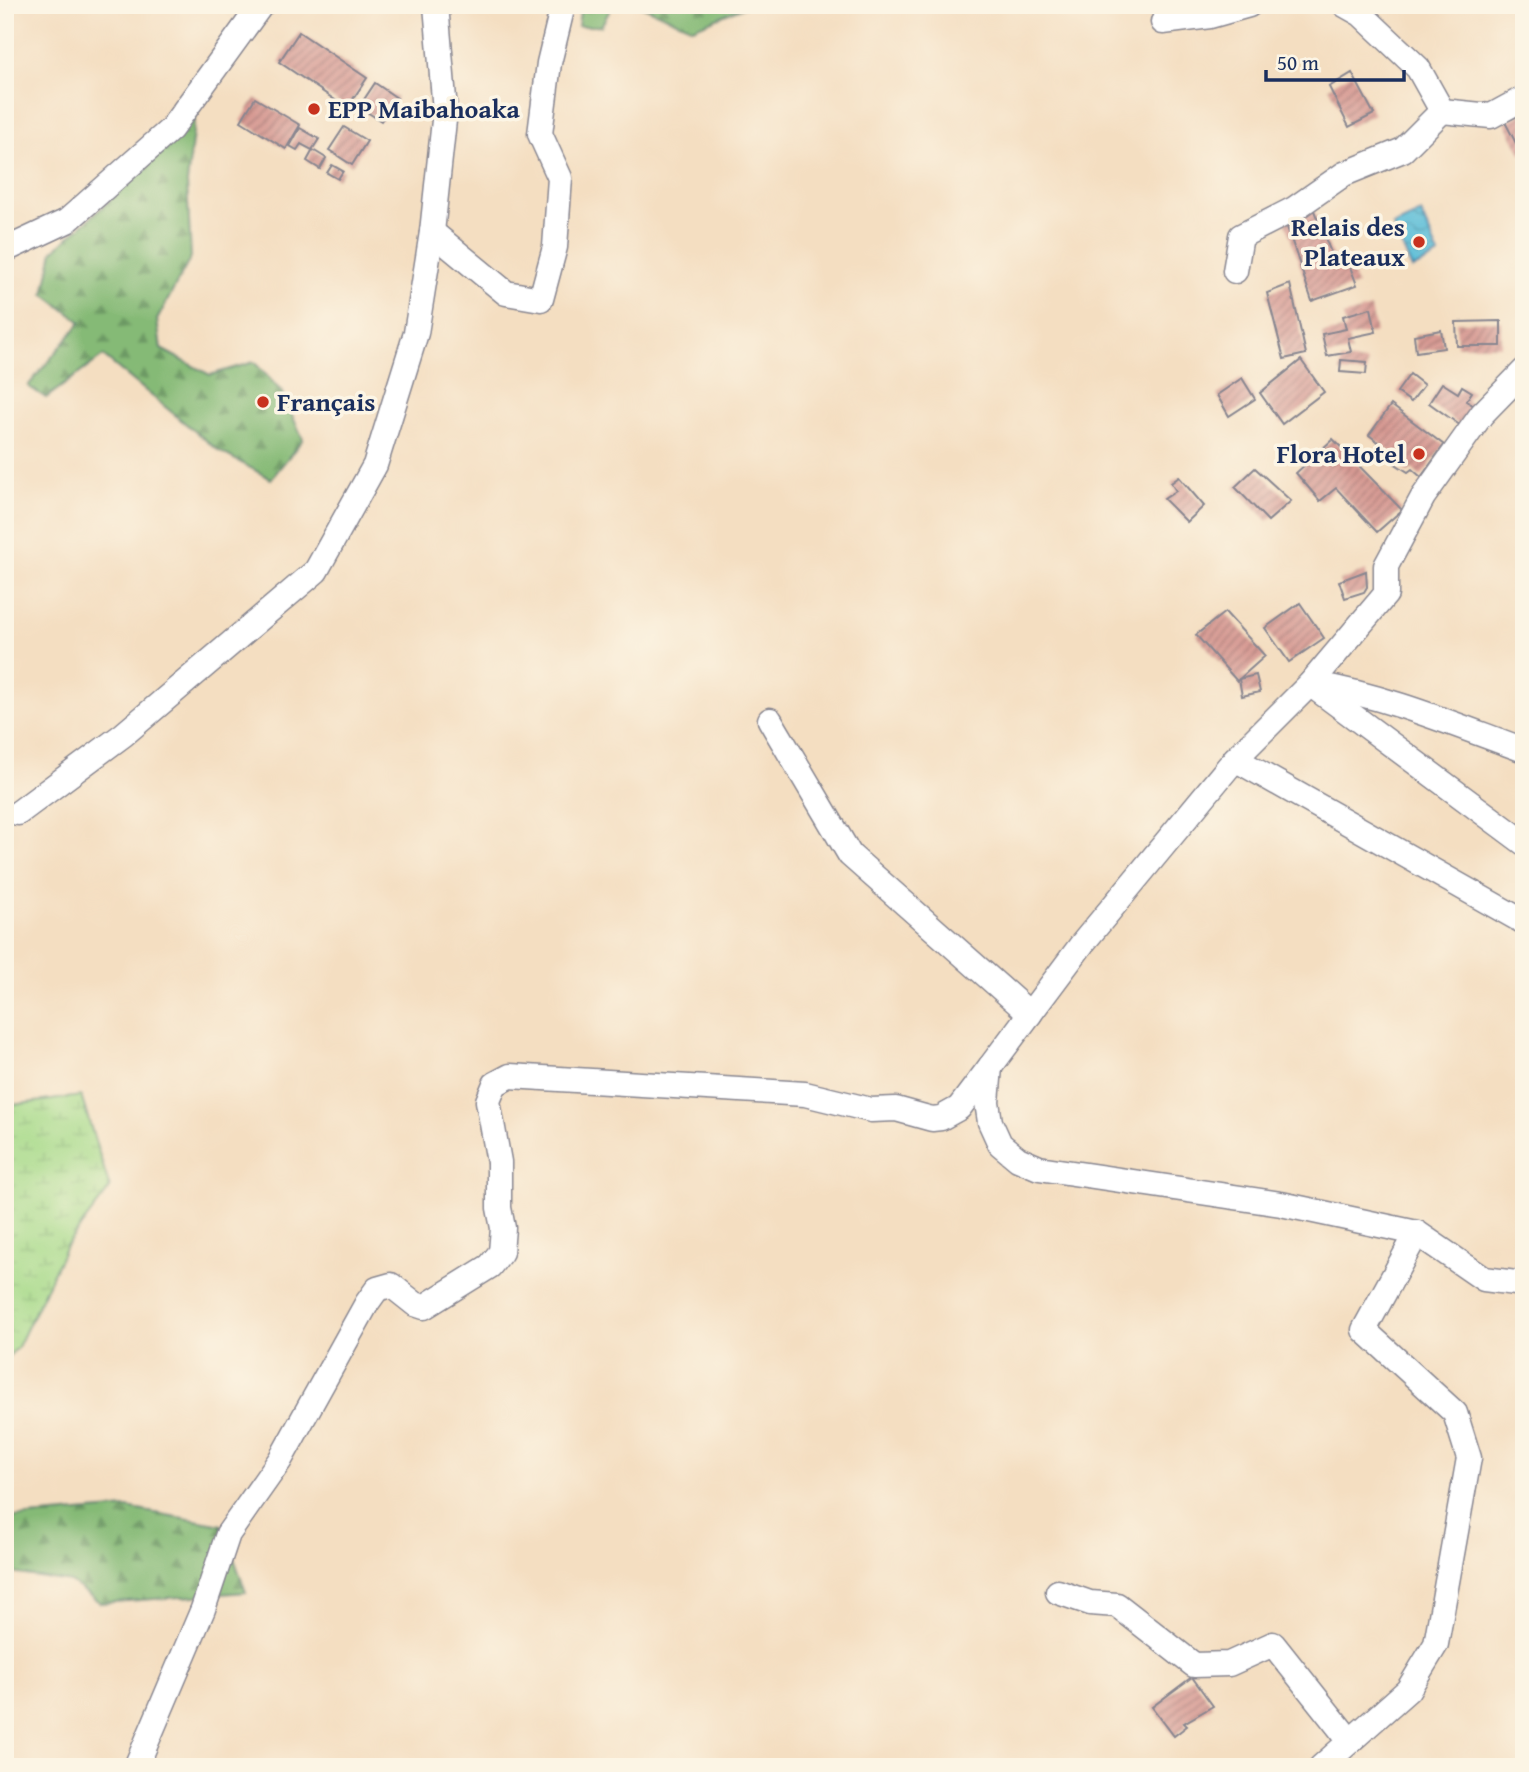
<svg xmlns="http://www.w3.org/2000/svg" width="1529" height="1772" font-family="'Gentium Book Plus',serif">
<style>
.forest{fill:url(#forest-firs);stroke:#50746a;stroke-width:2}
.wetland{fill:url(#wetland-marsh);stroke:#618474;stroke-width:2}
.water{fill:url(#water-waves);stroke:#3a769b;stroke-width:2}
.building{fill:url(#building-hatch)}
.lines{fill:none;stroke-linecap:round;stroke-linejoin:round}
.minor-casing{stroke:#888690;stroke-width:27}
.minor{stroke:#fff;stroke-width:24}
.poi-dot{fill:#c8321e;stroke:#fcf5e5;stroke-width:2.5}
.labels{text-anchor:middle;stroke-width:7;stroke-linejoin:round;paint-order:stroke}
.poi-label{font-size:26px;font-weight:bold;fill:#1b2f5e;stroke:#fcf5e5;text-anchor:start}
</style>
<defs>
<pattern id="forest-firs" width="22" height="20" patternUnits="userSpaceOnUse" patternTransform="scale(1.75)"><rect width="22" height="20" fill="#85ba76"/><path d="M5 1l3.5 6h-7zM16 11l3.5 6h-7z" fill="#6c9864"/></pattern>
<pattern id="wetland-marsh" width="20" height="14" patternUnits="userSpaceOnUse" patternTransform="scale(1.75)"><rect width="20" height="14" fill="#a7da8a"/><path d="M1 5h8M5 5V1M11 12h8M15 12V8" fill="none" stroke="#8fbb7a"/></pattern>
<pattern id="water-waves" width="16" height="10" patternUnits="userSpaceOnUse" patternTransform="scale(1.75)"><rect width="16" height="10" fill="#5abdd8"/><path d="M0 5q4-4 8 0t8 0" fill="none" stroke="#4a9ab2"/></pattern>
<pattern id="building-hatch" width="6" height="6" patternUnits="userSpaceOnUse" patternTransform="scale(1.75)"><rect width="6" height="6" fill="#d79a93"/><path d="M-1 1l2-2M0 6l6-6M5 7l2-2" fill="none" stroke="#ae7e7b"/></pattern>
</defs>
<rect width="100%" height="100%" fill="#fcf5e5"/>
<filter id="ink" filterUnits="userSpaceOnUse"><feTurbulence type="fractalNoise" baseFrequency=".0143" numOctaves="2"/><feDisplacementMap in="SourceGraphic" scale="14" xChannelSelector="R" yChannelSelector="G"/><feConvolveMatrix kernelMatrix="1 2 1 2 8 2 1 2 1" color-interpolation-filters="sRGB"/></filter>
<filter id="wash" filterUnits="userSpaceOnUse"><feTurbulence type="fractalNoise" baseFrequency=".00686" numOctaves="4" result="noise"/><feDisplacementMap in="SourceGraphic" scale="28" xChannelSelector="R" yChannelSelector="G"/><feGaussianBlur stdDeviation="1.57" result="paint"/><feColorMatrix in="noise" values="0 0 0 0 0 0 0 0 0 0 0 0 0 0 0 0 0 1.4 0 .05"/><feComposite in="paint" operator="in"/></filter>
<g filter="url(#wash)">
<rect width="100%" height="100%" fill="#f4dec1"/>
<g class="forest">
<polygon points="581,5 613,5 601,26 578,26"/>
<polygon points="639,5 748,5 693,28"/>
<polygon points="195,115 187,183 191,257 157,320 161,349 210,375 254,362 281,391 303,439 271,479 219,451 103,356 46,398 28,386 81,322 44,294 53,251 142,172"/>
<polygon points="127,1508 222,1525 246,1592 101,1603 70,1582 5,1572 5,1518"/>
</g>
<polygon class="wetland" points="81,1096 110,1188 66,1246 18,1347 5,1360 5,1106"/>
<polygon class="water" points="1421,213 1439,255 1412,269 1393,226"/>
<g id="blocks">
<g class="building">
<polygon points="299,32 367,78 347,108 279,62"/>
<polygon points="1352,73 1374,114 1349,127 1329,87"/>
<polygon points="375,83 397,98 381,121 359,107"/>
<polygon points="255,98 300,125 286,149 241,121"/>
<polygon points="1524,113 1524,154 1522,155 1505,122"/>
<polygon points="344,127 367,141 352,165 329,150"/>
<polygon points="300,128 319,139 312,150 301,144 297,150 290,146"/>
<polygon points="313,150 326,158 320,169 307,161"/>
<polygon points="332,165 343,171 338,179 327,173"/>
<polygon points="1313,208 1336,265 1347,259 1357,285 1312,301 1285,221"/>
<polygon points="1290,284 1306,354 1284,359 1267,293"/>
<polygon points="1371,308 1376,332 1348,338 1351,352 1327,356 1322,334 1346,329 1343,316"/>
<polygon points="1501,321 1501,346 1457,346 1456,322"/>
<polygon points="1441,330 1444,348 1416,352 1414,335"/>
<polygon points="1301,360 1324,392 1282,424 1260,393"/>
<polygon points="1341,360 1367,362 1366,374 1340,372"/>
<polygon points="1410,374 1424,385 1411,402 1397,392"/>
<polygon points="1242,378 1255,399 1229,416 1217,395"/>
<polygon points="1442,383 1458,393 1462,386 1472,392 1466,401 1476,407 1461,426 1429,403"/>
<polygon points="1391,405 1444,445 1421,477 1412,469 1408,472 1391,461 1394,454 1369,435"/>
<polygon points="1333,439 1402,510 1377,532 1336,488 1320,501 1296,473"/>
<polygon points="1255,468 1291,501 1268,521 1235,487"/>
<polygon points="1179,477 1204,506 1187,522 1164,499 1176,491 1171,483"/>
<polygon points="1366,571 1367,587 1364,592 1345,598 1339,581"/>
<polygon points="1300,603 1324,638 1289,662 1265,628"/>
<polygon points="1225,612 1265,656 1237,681 1196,635"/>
<polygon points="1256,675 1260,692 1242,696 1239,679"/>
<polygon points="1192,1677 1213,1706 1184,1723 1187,1726 1174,1736 1152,1707"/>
</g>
</g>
</g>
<g filter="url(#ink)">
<use href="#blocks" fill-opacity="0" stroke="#888690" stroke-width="2"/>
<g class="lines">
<defs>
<g id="minor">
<polyline points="1345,5 1361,14 1418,68 1442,111 1491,116 1524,98"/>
<polyline points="1163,22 1210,16 1249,5"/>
<polyline points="432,232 506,293 541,299 555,247 560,178 540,134 549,63 563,5"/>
<polyline points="5,250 67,221 171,129 261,5"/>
<polyline points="1235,271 1241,236 1294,209 1344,174 1403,150 1442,111"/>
<polyline points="1524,371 1482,414 1423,497 1386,566 1386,594 1310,684 1235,759 1082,944 990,1067 987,1102 990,1122 1000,1144 1018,1159 1039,1168 1281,1204 1417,1233 1484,1279 1524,1284"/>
<polyline points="1310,684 1524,843"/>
<path d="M1314,684C1387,696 1455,725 1524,750"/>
<polyline points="770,720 850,855 1030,1014"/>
<polyline points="1235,759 1524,922"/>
<polyline points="18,813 123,735 316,571 375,465 416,333 432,232 445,111 436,5"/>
<polyline points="1058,1592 1090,1603 1117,1605 1194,1665 1229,1664 1273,1644 1350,1741"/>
<polyline points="136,1767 203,1609 228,1534 280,1460 367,1303 377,1289 391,1285 415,1304 424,1307 490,1266 501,1252 503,1228 499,1208 499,1162 488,1101 495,1084 510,1076 805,1094 871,1110 896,1109 932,1119 941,1118 959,1108 990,1067"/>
<polyline points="1321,1767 1408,1690 1436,1644 1469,1458 1455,1413 1364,1330 1417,1233"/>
</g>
</defs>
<use href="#minor" class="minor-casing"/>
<use href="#minor" class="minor"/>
</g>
</g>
<g class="poi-dot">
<circle cx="314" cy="109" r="7"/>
<circle cx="1419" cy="242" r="7"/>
<circle cx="263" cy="402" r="7"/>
<circle cx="1419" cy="454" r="7"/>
</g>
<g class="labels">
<g class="poi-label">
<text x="328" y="118">EPP Maibahoaka</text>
<text x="1405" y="236" text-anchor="end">Relais des<tspan x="1405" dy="30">Plateaux</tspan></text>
<text x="277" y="411">Français</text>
<text x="1405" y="463" text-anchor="end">Flora Hotel</text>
</g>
</g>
<rect width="1529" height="1772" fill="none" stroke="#fcf5e5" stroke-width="28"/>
<path d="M1266 70v10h138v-10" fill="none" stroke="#1b2f5e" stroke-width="3.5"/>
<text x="1277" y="70" font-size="21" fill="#1b2f5e" stroke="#fcf5e5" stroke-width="5" paint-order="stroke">50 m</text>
</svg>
